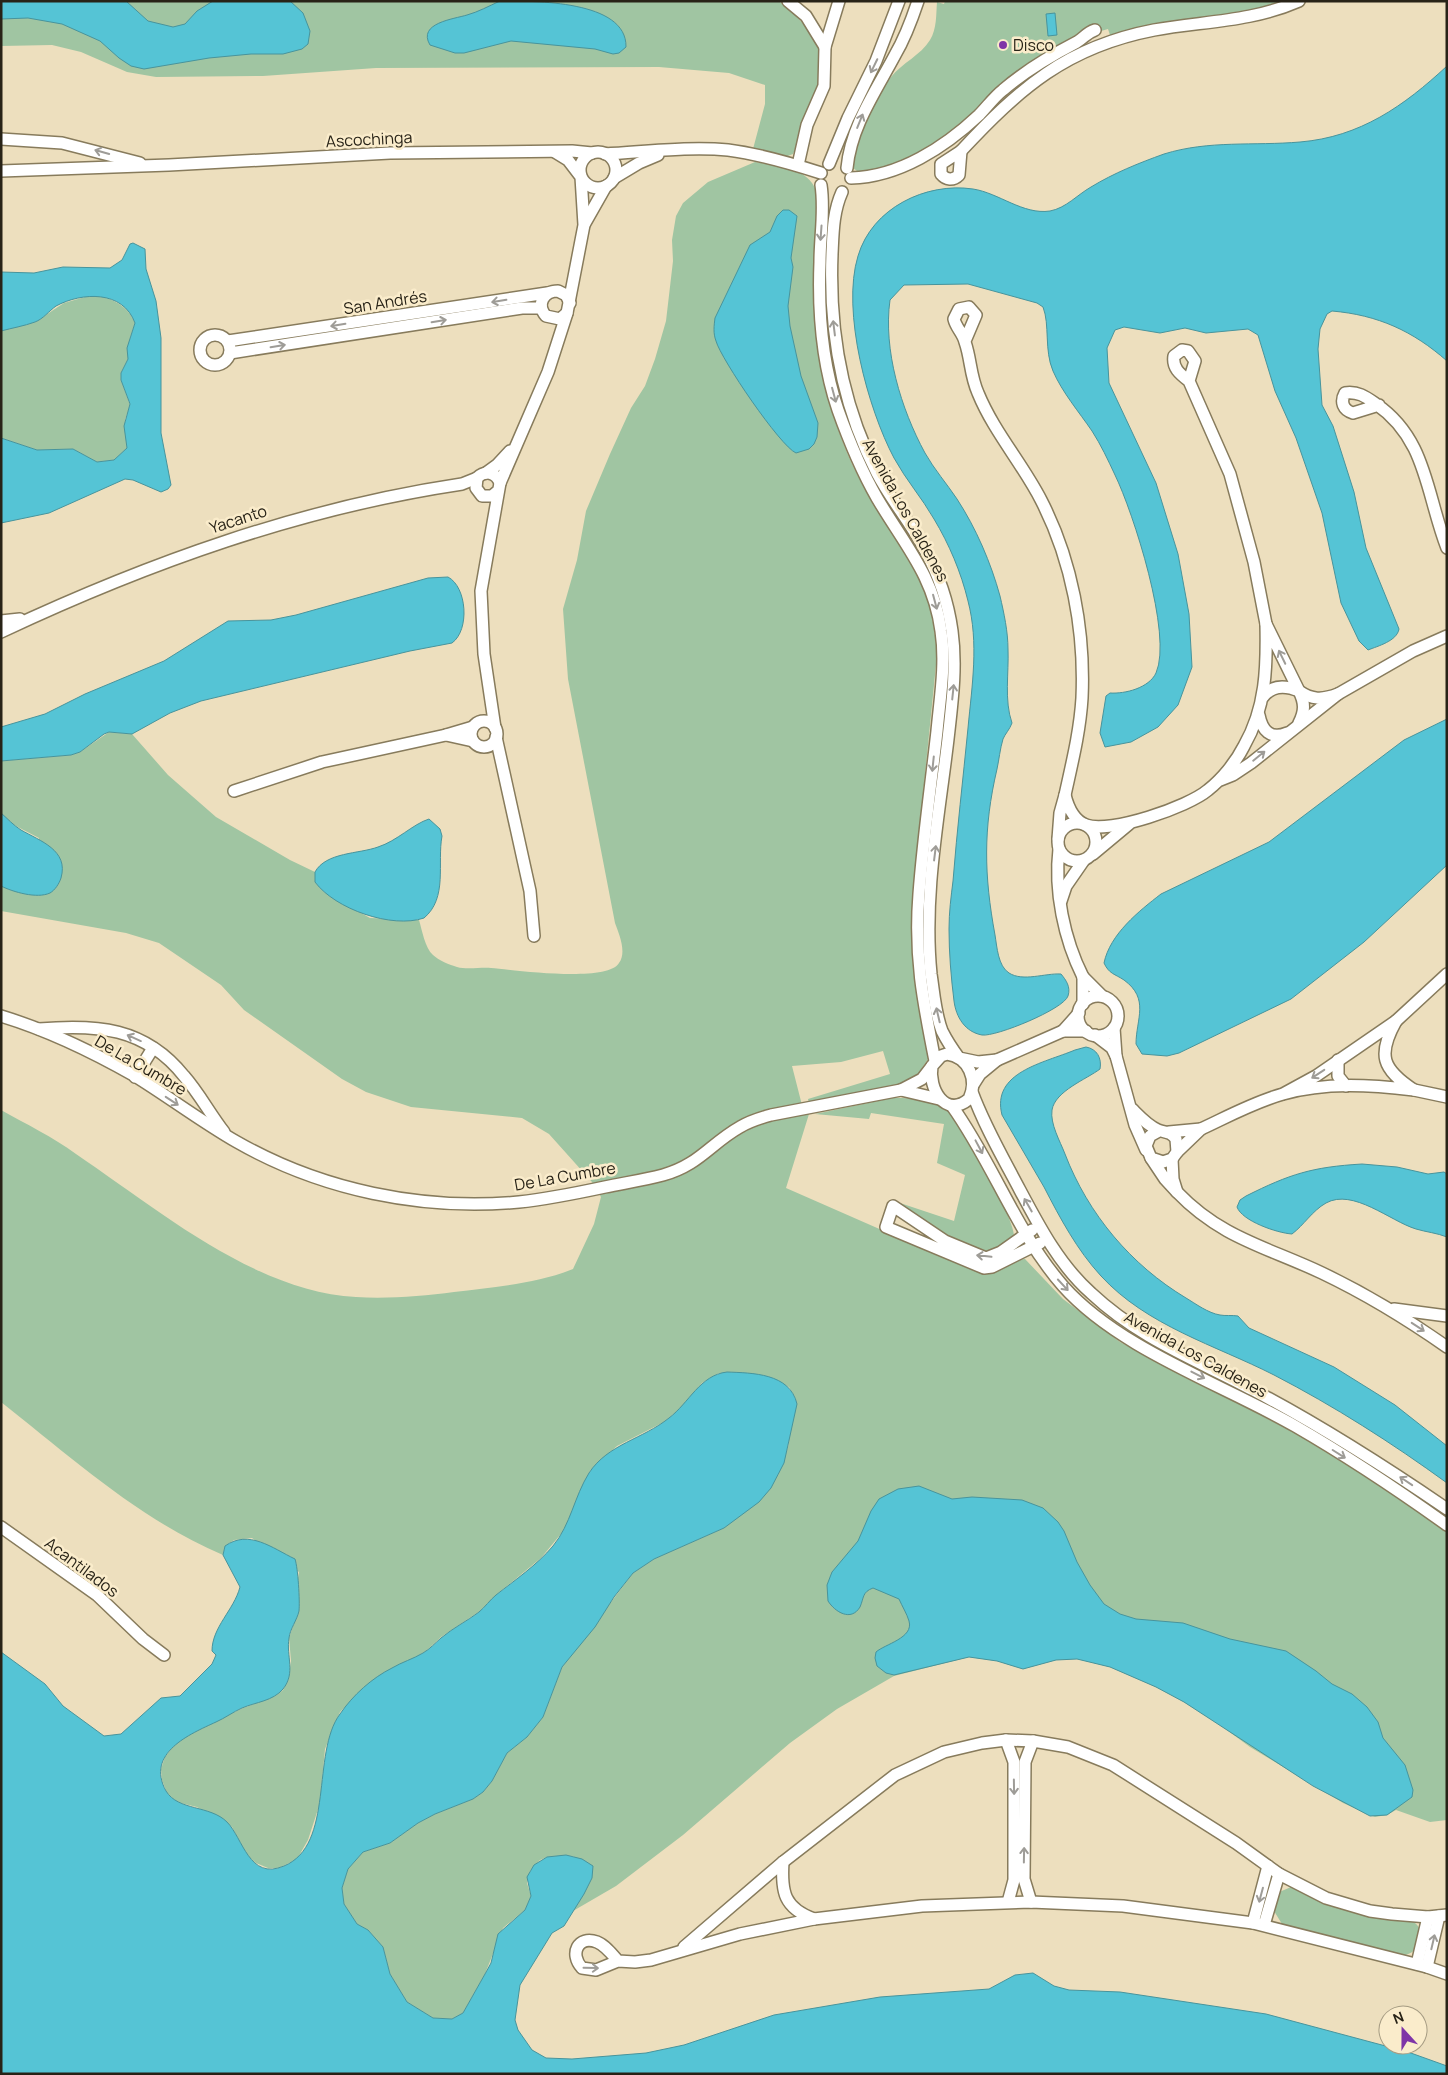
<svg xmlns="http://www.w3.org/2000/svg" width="1448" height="2075" font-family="Manrope,sans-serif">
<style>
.green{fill:#a0c5a2}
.water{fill:#55c4d5;stroke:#48949c}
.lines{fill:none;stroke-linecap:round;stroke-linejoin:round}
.street-casing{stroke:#877b5c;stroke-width:14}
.street{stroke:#fff;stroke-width:11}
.oneway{stroke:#9e9c97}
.poi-dot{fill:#7e34a7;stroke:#faeccb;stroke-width:2}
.labels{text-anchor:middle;stroke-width:5;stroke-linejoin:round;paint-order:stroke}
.poi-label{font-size:16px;fill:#282317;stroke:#faeccb;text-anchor:start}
.street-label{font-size:16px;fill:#282317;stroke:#faeccb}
</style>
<rect width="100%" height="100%" fill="#eddfbe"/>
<g class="green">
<path d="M1,1H779C806,24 827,44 820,82C817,93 810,104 806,114C801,127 799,142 793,154L785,157L753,149L765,104V85L729,73L659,67L376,68L263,76L156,77L127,72L81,52L52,45L1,46Z"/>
<path d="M945,1H1287L1263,10L1111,38L1108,29L1077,38L964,124L908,162L861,174L853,168V161C859,132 872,100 891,77C902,63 921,55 930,40C937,29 936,14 937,2L944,4Z"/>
<path d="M755,162C780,167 811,167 818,196C813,293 811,372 852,464C871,505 905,539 922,581C931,604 935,630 937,655L913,894V966L928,1059L915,1079L900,1086L809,1103L808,1099L890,1074L883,1051L841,1062L792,1066L804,1113L809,1114L786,1188L982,1274C998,1274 1009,1260 1025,1259L1063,1299L1120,1342L1295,1433L1369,1478L1447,1531V1820L1430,1822L1396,1810L1387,1815L1375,1817L1343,1803L1250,1747L1220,1725L1184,1702L1156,1687L1110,1667L1077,1659L1056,1660L1023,1669L997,1661L969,1657L894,1676L837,1709L790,1743L683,1835L616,1886L573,1911L592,1878L573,1856L547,1857L540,1860L530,1871L527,1883L531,1896L525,1910L503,1928L485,1974L463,2013L452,2019L433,2018L407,2002L390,1974L383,1947L368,1930L357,1924L344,1904L342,1888L348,1869L363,1852L390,1843L418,1823L435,1814L473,1799L483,1792L492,1781L507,1753L527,1737L543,1717L562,1667L633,1573L654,1559L724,1528L778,1475L788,1447L795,1397L789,1387L757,1375L719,1373L702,1383L683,1406L664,1422L617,1446L590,1471L565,1529L541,1558L496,1595L480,1611L441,1637L426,1651L365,1687L340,1712L325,1749L320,1803L308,1840L297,1859L279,1868H268L256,1863L246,1855L232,1827L197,1807L176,1802L167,1793L162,1780L161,1769L165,1757L175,1744L188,1734L243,1708L275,1696L283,1690L288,1681L291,1661L289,1638L299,1608L297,1583L299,1572L252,1538L234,1540L225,1546L223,1555C140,1520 71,1457 1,1402V1110C26,1124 53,1137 76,1154C156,1208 255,1292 356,1297C388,1299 423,1296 454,1292C493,1287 536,1284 573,1269L594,1224L601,1197L592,1182L549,1134L522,1118L411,1107L366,1092L342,1079L244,1010L221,985L159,943L126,933L1,911V886L33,894L39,838L12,824L1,813V761L71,755L80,752L109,732L132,734L168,775L216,817L290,860L315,872V882L324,892L370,918L419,920C422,930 425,948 433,955C438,960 450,965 457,967C467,970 481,967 491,968C514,970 607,983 619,963C627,952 619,934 615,923L568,679L563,609L577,560L586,511L610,454L631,408L645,386L655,359L666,321L673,261L672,240L676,216L683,203L708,182Z"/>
<path d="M92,295C110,297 128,305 135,323L130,338L128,359L121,373V380L130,405L125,420L127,448L114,460L97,462L73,449L37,450L1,438V331L35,322L64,303Z"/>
<path d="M892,1098C911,1098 931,1098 947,1110C961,1122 1017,1222 1014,1237C1008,1242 999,1251 992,1253C970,1257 919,1217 900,1203L954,1221L965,1175L937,1163L944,1124L871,1113L869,1119L815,1114Z"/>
<path d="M1291,1887L1350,1911L1412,1921C1428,1929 1420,1955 1403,1955L1282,1924L1274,1911L1277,1893Z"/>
</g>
<g class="water">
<polygon points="1,1 126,1 148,21 173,27 185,24 197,11 213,1 290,1 303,13 310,31 308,44 302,49 283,54 251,54 209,58 144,69 131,66 119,58 100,41 62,24 28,18 1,19"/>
<path d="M500,1C534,1 627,0 626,47L619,53L613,54L595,49L511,41L464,53H455L430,45C417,23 454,19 467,15C478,12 489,6 500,1Z"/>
<polygon points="1055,13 1057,35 1048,36 1046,14"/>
<path d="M1447,66V361C1413,331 1378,315 1332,311L1327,314L1320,329L1318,349L1322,405L1333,426L1354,492L1366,548L1399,629C1397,641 1378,646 1368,650L1359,641L1341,603L1322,513L1296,438L1275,391L1258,335L1248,329L1206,333L1185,328L1160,333L1124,327L1115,330L1107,348L1109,383L1156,483L1178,554L1189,614L1192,667L1178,705L1158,727L1131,742L1105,747L1100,733L1106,696L1110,693C1125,694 1149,688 1156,673C1173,635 1133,512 1115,475C1108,460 1101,445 1092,431C1079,412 1062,392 1053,371C1044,350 1050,325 1043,307L1037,303L968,284L904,285L890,300C883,350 901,409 925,453C934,469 947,484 957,499C976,528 991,563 1000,596C1004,613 1008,632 1008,649C1009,673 1004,700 1012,723C1010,729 1005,734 1003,739C1000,749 999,760 997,769C983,829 984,875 995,935C997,947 998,966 1009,973C1023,982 1045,973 1061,974C1066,980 1071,987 1068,996C1064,1009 996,1037 982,1035C965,1032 956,1017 954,1001C951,977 949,953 949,929C949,912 951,897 953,881C957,830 963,779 968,728C972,685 979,643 968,601C961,572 949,544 934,519C922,498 906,480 894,458C868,409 841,311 858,256C872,208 926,182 973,189C999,193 1023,215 1050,211C1066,208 1077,195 1091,187C1114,173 1139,163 1164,154C1209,140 1254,146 1300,142C1360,137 1404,106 1447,66Z"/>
<path d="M783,210H789L797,216L791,258L793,267L788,306L790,326L801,376L818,423L817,437L814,444L809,449L796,453C780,446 721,359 716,341C713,333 714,326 715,318L750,245L770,232L777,216Z"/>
<path d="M133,243L145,249L146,269L156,301L161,338V433L171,485L168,489L161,492L133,480L125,479L49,513L1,523V438L37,450L73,449L97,462L114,460L127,448L124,426L130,404L121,380V373L128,359L127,348L135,323C123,290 82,292 56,306C49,311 43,319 35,322C24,326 12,328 1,331V272L34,273L63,267L110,268L122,260L130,244Z"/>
<path d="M448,577C467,587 470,630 452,643L410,651L201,701L170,713L132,734L109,732L104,734L80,752L71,755L1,761V727L45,714L85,694L164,661L228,621L271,620L296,615L428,578Z"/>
<path d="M1447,719V865L1364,942L1291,999L1179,1053L1167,1056L1142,1054L1136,1044C1136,1019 1150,999 1124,980C1115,974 1109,974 1104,963C1110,934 1139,911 1161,894L1269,842L1404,740Z"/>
<path d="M1,813C8,819 13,825 21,830C40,841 69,850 61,878C59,884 55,890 50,893C37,899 13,892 1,886Z"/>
<path d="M429,819L440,829L442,836C437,863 448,898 424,918C392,929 335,909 315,882V872C326,852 359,854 378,847C397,841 413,824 429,819Z"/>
<path d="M1086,1047C1097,1049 1102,1058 1100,1069C1087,1079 1055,1091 1052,1110C1050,1124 1060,1141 1065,1154C1088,1214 1131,1265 1186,1298C1196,1304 1208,1313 1220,1315C1225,1316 1232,1315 1238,1316L1249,1328L1334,1367L1395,1405L1447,1446V1483C1392,1443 1334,1406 1274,1375C1215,1345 1147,1326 1101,1276C1077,1250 1060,1218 1044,1187C1030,1163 1016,1139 1002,1115C991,1072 1044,1063 1075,1050Z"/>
<path d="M1362,1164L1397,1167L1428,1174L1444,1172L1447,1174V1237C1437,1233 1426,1232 1416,1229C1390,1221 1353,1188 1326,1203C1312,1211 1304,1225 1292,1234C1277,1233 1242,1221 1237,1207L1240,1200L1246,1196C1290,1174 1312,1167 1362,1164Z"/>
<path d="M727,1372C752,1373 790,1373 797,1404L784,1463L771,1488L759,1502L724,1528L654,1559L633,1573L614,1597L595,1627L562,1667L543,1717L527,1737L507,1753L492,1781L483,1792L473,1799L435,1814L418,1823L390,1843L363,1852L348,1869L342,1888L344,1904L357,1924L368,1930L383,1947L390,1974L407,2002L433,2018L452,2019L463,2013L485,1974L491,1963L498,1934L525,1910L531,1896L527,1877L534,1865L547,1857L566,1855L582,1859L593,1866L592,1878L584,1894L564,1926L552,1933L520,1985L515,2020L518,2030L532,2050L546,2058L572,2059L646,2053L684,2045L774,2015L880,1997L989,1989L1015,1975L1033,1973L1054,1986L1069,1990L1120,1992L1266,2014L1408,2052L1447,2066V2074H1V1652L45,1684L63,1706L104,1736L121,1734L161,1698L180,1696L212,1664L216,1655L212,1651C212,1627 234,1610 240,1587L223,1555L225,1546C249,1529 272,1548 295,1559C298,1568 300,1601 299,1611C297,1620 290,1629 289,1638C286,1656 296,1673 283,1689C273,1701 256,1702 242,1708C233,1712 225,1718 216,1722C190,1734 145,1753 166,1791C178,1811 210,1805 227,1822C243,1838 249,1881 284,1866C335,1845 311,1753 340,1714C353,1695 372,1678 392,1668C402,1662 413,1659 423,1653C430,1649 435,1643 441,1638C453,1628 467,1621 479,1612C485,1607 490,1600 496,1595C515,1580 537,1565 553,1546C571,1524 574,1497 589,1473C608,1444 643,1439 669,1418C689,1403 700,1375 727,1372Z"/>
<path d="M919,1486L952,1499L972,1497L1022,1500L1043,1508L1058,1522L1064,1531L1077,1562L1090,1585L1104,1604L1120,1614L1136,1619L1183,1623L1230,1639L1286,1651L1316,1671L1332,1684L1352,1694L1367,1707L1378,1722L1383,1738L1405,1765L1413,1790L1412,1797L1387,1815L1370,1816L1313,1786L1184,1702L1156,1687L1110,1667L1077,1659L1056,1660L1023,1669L997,1661L969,1657L894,1675L886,1673L877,1666L875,1658L876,1652C885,1644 914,1638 909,1621C907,1614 902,1606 899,1599L873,1588C862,1592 864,1598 860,1607C851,1622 835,1612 828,1601L827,1585L832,1572L858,1541L871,1511L879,1499L898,1489Z"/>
</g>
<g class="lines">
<defs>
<g id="street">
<polyline points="788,1 806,16 825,47"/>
<polyline points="1,139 62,143 140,163"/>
<path d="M961,151C1020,88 1066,47 1154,30C1204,21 1251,22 1299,1"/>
<path d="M961,151L959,175C953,181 946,180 941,174V164Z"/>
<circle cx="598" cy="170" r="18"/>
<path d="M605,154C644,152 690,146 728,150C760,154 790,163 821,173"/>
<polyline points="829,164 848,118 876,61 899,1"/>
<polyline points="798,165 807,125 824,86 825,47 839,1"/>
<path d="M847,168C851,126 876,91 895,55C905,38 912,19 918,1"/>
<polyline points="1,171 169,165 390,153 572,151 592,153"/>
<polyline points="614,178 639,163 658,155"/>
<path d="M851,178C899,177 945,147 979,115C987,107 994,97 1003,90C1026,70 1050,56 1077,42C1084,38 1086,33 1095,30"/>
<path d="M821,185C825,211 820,236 820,262C818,312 822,363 838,410C849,441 861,470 877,498C904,544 934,576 941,631C946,664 940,698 937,731C931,785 923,840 919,894C914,956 923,1001 935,1061"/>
<path d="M842,192C833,212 833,233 832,254C829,330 842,405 877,473C891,500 911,523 925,550C939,575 948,602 952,631C957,667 952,703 948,739C939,816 923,896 931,974C934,993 935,1013 942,1031C947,1041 953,1050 959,1058L978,1062L997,1060L980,1074L973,1085"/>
<polyline points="585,223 606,186"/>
<path d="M567,313L560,319L546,316C536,305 543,291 558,291L566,295L570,303"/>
<circle cx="215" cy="350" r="15"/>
<polyline points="228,341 547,293"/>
<path d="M965,341L976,315L969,307L959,309L954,319C956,328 963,333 965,342C971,359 970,375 978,393C994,432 1022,463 1041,500C1072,560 1085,631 1082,698C1080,731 1072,763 1065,795"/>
<polyline points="230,353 522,308 541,308"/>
<path d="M1189,381L1195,361L1188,351L1182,350L1174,356C1172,368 1180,374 1189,381L1230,474L1254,562L1266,624"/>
<path d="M1379,405L1353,413C1343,410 1340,402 1345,393C1358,391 1366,397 1376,404C1427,439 1426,494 1447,548"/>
<polyline points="486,473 497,465 510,451"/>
<polyline points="500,483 548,372 567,313 584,225 581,177 568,160 555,152"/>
<polyline points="1,621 20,619"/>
<path d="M1,632C148,563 301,508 462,484L477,478"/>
<polyline points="1338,694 1413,651 1447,636"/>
<path d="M1263,697C1272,685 1285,685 1299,691C1305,703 1305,711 1299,723"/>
<path d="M1259,715C1262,730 1270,740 1287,733"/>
<circle cx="484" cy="734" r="13"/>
<polyline points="473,727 446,735 473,741"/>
<path d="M495,728L484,654L481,591L500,483C496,472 485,470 477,478L476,488L482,496H492L498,491"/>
<polyline points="496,737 530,891 534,936"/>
<polyline points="234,791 322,762 446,735"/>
<circle cx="1077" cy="842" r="19"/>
<path d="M1058,839L1060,813L1065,795C1068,807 1073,820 1086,825C1110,834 1188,807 1208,790C1222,779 1236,762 1244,746C1266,708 1267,667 1266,624L1299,691C1312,700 1322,700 1338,694L1251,763L1233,775L1218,781"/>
<path d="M1059,849C1054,891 1064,939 1083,977"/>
<polyline points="1093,854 1129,824"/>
<polyline points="1061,901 1066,886 1084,860"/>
<circle cx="1098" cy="1016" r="20"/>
<polyline points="1083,1004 1083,977 1102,996"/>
<polyline points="1079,1013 1063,1031 1086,1031"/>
<path d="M1,1016C47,1030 93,1052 135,1076C169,1097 202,1122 237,1142C321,1190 422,1211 519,1202C548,1199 577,1193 605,1187C624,1183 644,1180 663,1175C699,1165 710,1144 740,1127C750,1121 760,1118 771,1115L901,1090"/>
<polyline points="1396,1021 1447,974"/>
<path d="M39,1029C96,1024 145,1027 184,1076C199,1093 210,1114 224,1132"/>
<polyline points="1095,1035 1112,1048 1116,1056 1114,1028"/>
<path d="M947,1054C969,1057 978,1080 969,1099C945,1119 928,1088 932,1066L941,1056Z"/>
<polyline points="1116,1056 1135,1125 1146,1150"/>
<polyline points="997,1060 1063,1031"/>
<polyline points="1338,1060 1338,1076 1346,1086"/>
<polyline points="932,1066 922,1079 901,1090 939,1099"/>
<polyline points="135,1077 153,1048"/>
<polyline points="1414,1090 1447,1097"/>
<path d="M972,1092C983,1122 998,1149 1013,1177C1035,1218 1056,1262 1091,1293C1140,1339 1195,1359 1253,1390C1320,1425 1384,1466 1447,1509"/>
<path d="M952,1106C993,1163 1016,1232 1063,1286C1119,1349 1222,1384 1295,1426C1347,1456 1398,1490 1447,1525"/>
<path d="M1132,1109C1139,1116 1148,1126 1158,1130C1166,1133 1170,1131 1176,1139L1177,1152L1172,1159L1163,1162L1151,1158L1146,1146L1150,1136L1159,1131"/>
<path d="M1201,1129C1227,1117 1254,1102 1283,1094C1326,1082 1370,1085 1414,1090C1382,1069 1377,1055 1396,1021L1316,1076L1283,1094"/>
<polyline points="1169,1132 1201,1129 1177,1152"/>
<polyline points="1151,1158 1165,1179 1177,1192 1173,1179 1172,1159"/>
<path d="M1177,1192C1221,1238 1267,1247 1322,1273C1366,1294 1407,1319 1447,1347"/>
<polyline points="1032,1230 1001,1252 986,1258 945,1241 893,1206 886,1227 984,1268 992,1267 1040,1243"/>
<polyline points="1394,1309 1447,1316"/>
<polyline points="1,1527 97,1595 143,1639 164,1655"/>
<polyline points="1006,1740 1014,1762 1014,1880 1008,1902"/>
<path d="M783,1862C781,1892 784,1908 814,1919"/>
<polyline points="1031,1902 1024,1879 1025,1762 1033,1741"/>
<polyline points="1253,1923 1268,1866"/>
<polyline points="1264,1925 1279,1874"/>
<polyline points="684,1947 783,1862 895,1775 944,1752 982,1743 1006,1740 1033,1741 1068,1747 1113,1765 1236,1843 1279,1874 1326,1898 1370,1911 1392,1914 1428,1917 1447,1915"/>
<path d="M618,1961C612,1954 605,1945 597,1942C578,1935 569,1954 582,1968L596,1970L618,1961L635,1962L651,1960L740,1934L814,1919L922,1906L1031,1902L1123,1906L1253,1923L1427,1967L1447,1974"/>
<polyline points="1417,1964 1428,1917"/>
<polyline points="1427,1967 1439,1916"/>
</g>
</defs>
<use href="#street" class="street-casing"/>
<use href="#street" class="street"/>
</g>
<defs><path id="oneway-shaft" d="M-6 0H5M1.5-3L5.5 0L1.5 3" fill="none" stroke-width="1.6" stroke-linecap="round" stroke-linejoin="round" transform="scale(1.25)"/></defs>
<g class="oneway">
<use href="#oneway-shaft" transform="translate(874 66) rotate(116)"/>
<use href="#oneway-shaft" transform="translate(860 121) rotate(-68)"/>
<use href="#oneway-shaft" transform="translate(102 152) rotate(-164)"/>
<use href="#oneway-shaft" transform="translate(821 233) rotate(94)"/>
<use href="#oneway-shaft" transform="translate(499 301) rotate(171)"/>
<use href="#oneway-shaft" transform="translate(439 321) rotate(-9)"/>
<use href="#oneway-shaft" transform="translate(338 325) rotate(171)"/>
<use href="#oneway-shaft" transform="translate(834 328) rotate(-97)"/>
<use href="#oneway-shaft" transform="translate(278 346) rotate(-9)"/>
<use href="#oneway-shaft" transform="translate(834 395) rotate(75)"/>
<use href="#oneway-shaft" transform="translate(935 602) rotate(75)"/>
<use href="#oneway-shaft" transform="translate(1282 657) rotate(-116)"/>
<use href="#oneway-shaft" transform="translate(953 692) rotate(-84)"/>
<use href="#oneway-shaft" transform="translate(1259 756) rotate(-39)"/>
<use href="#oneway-shaft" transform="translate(933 764) rotate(96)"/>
<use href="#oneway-shaft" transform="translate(935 853) rotate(-83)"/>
<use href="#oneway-shaft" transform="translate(938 1015) rotate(-103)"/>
<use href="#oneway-shaft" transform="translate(134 1038) rotate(-156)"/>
<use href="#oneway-shaft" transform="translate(1318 1074) rotate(147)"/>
<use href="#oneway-shaft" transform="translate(172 1101) rotate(33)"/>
<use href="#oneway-shaft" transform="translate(979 1147) rotate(62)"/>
<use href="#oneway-shaft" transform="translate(1028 1205) rotate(-120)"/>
<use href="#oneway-shaft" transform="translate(984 1256) rotate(-174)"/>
<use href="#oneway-shaft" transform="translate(1063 1285) rotate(47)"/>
<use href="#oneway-shaft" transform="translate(1418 1327) rotate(33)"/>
<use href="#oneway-shaft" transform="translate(1198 1375) rotate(27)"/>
<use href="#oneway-shaft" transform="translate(1339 1454) rotate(32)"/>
<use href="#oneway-shaft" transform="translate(1406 1481) rotate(-146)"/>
<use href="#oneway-shaft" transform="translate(1014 1787) rotate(89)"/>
<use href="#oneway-shaft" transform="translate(1024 1855) rotate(-89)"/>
<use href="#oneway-shaft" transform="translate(1261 1895) rotate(105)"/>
<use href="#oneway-shaft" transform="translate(1433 1942) rotate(-77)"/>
<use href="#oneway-shaft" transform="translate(591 1968) rotate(1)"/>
</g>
<circle class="poi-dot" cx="1003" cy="45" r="5"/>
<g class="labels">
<g class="poi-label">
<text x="1013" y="51">Disco</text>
</g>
<g class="street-label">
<text transform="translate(369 139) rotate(-3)" y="6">Ascochinga</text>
<text transform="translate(385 302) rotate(-9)" y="6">San Andrés</text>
<text transform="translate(906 510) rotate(61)" y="6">Avenida Los Caldenes</text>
<text transform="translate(238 519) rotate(-18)" y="6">Yacanto</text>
<text transform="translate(141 1065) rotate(30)" y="6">De La Cumbre</text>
<text transform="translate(565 1176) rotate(-10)" y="6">De La Cumbre</text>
<text transform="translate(1196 1354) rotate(29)" y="6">Avenida Los Caldenes</text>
<text transform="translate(82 1567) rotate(37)" y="6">Acantilados</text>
</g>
</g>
<rect width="1448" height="2075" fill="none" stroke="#282317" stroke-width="5"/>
<g transform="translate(1403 2030) rotate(339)"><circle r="24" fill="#faeccb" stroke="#a69c83"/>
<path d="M0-4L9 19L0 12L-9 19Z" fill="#7e34a7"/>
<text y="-8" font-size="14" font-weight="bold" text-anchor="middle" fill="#282317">N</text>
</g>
</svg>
